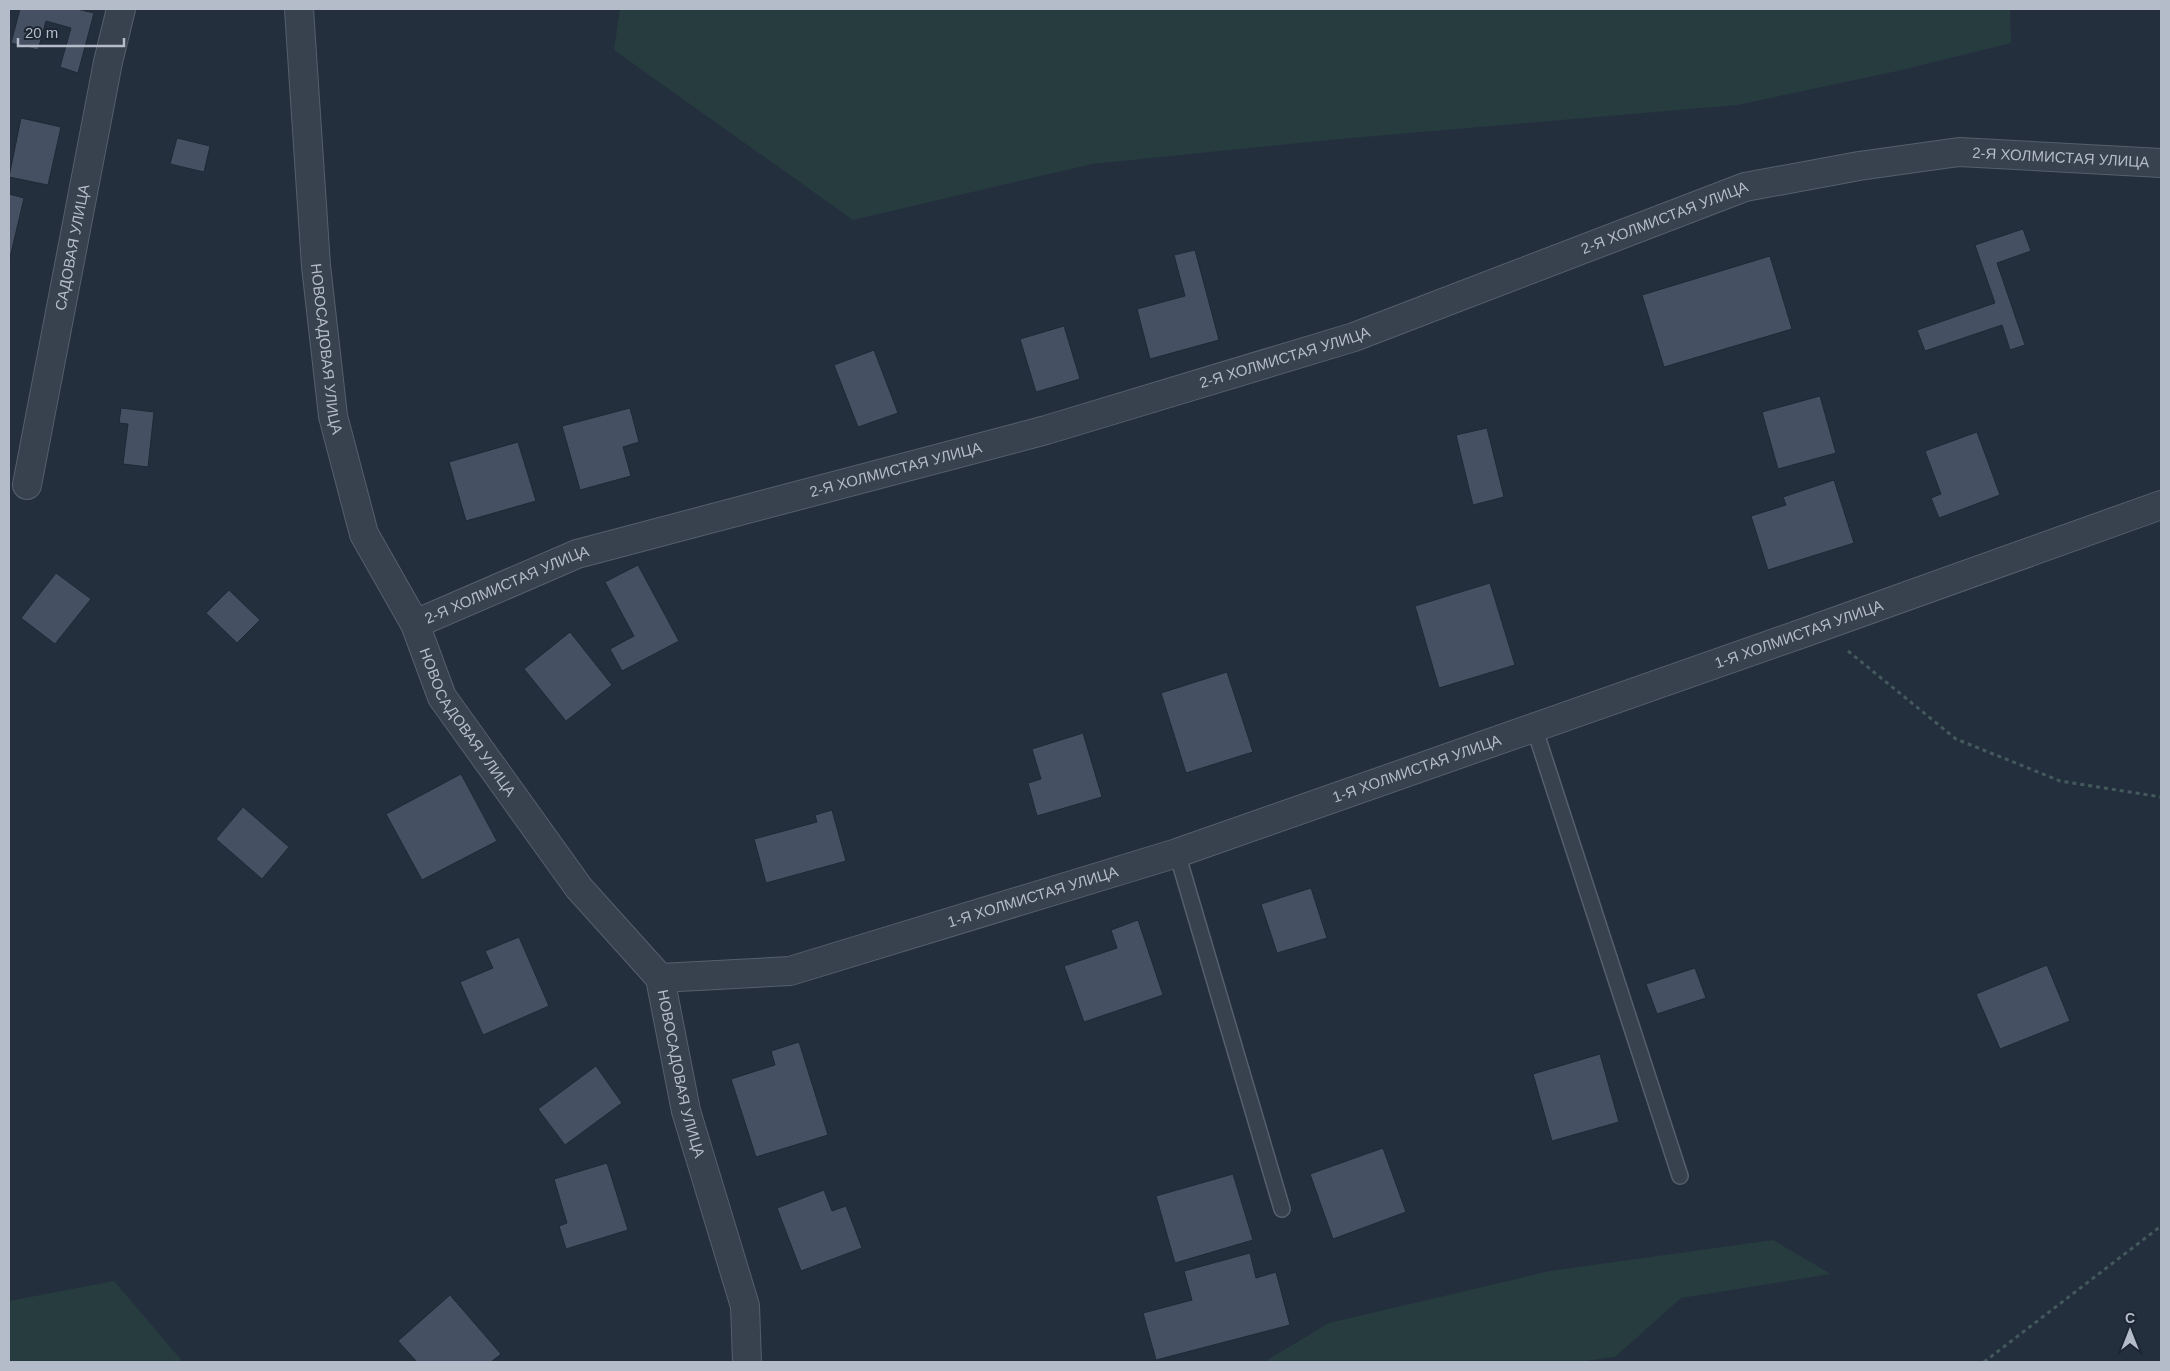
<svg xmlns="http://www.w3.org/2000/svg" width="2170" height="1371" font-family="Arial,sans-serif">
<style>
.green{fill:#263c3f}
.building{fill:#455162;stroke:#1f2835}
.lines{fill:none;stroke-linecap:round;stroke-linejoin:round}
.service-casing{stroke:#565f6c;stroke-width:18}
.minor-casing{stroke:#565f6c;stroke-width:30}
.path{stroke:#44595c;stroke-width:3;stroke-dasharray:4 4;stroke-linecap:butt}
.service{stroke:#38414e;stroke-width:15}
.minor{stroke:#38414e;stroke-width:28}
.labels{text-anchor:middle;stroke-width:5;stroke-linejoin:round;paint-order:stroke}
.street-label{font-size:15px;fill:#b4bcc9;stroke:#1d2633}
</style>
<rect width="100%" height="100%" fill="#242f3e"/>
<g class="green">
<polygon points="620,9 2010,9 2011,43 1902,70 1737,105 1340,139 1092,164 853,220 614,50"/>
<polygon points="1773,1240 1831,1274 1681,1298 1615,1357 1577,1362 1264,1362 1329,1323 1550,1271"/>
<polygon points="114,1281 183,1362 9,1362 9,1301"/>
</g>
<g class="building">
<polygon points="20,9 77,9 94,13 78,73 60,67 71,28 46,21 38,50 11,43"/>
<polygon points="21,118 61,127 48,185 9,177"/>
<polygon points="177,138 210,146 204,172 170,164"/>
<polygon points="9,194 24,198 9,262"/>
<polygon points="2023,229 2031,251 1997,263 2025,345 2010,350 2002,325 1925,351 1917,330 1995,303 1975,245"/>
<polygon points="1195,250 1219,340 1150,359 1137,309 1185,296 1174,255"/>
<polygon points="1770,256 1792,329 1664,367 1642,295"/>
<polygon points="1064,326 1080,379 1036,392 1020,339"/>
<polygon points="874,350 898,413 858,427 834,365"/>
<polygon points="1820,396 1836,453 1778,469 1762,412"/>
<polygon points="121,408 154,412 148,467 123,464 128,424 119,423"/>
<polygon points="630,408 639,442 623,447 631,476 580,490 562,426"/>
<polygon points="1487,428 1504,497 1473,505 1456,435"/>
<polygon points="1977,432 2000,495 1939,518 1931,498 1941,494 1925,451"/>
<polygon points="518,442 536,501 466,521 449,462"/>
<polygon points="1834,480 1854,543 1768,570 1751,516 1786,505 1783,497"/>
<polygon points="638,565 679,641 622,671 610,649 634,636 605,582"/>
<polygon points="56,573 91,599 55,644 21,618"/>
<polygon points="1490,583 1515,665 1439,688 1415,606"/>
<polygon points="229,590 260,620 237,643 206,613"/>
<polygon points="570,632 612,685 566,721 524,669"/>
<polygon points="1227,672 1253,752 1186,773 1161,693"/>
<polygon points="1083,733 1102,797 1037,816 1028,783 1041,779 1032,749"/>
<polygon points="461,774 497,841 422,880 386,814"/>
<polygon points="243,807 289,847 262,879 216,839"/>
<polygon points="832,810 846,861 766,883 754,839 817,822 815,815"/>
<polygon points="1311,888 1327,938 1277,953 1261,904"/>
<polygon points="1138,920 1163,995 1084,1022 1064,966 1117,948 1111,930"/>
<polygon points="519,937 549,1006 483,1035 460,982 493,968 485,951"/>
<polygon points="2047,965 2070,1021 2000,1049 1976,994"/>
<polygon points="1695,968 1706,998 1657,1014 1646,984"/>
<polygon points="799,1042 828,1135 756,1157 731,1079 775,1065 771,1051"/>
<polygon points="1600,1054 1619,1122 1552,1141 1533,1074"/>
<polygon points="596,1066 622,1103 565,1145 538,1109"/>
<polygon points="1383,1148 1406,1212 1333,1239 1310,1174"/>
<polygon points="607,1163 628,1230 566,1249 559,1226 567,1223 554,1179"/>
<polygon points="1233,1174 1253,1240 1175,1263 1156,1196"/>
<polygon points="824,1190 832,1211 846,1206 862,1248 801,1271 777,1208"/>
<polygon points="1250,1253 1256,1278 1276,1272 1290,1325 1156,1360 1143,1313 1192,1300 1184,1271"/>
<polygon points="450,1295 501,1354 491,1362 417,1362 398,1341"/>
</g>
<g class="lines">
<defs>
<g id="service">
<polyline points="1534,727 1680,1176"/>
<polyline points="1177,853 1282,1209"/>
</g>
<g id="minor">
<path id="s1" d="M299,9L316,266L333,416L364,534L415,624L442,697L579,888L660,978L686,1111L745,1306L747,1362"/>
<path id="s2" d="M27,485L108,62L121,9"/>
<path id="s3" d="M415,624L577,554L1046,430L1354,337L1745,187L1859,166L1959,152L2161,163"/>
<path id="s4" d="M660,978L790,971L1177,853L1809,631L2161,505"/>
</g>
</defs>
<use href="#service" class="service-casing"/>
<use href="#minor" class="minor-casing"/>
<g class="path">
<polyline points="1848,651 1956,739 2060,781 2161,797"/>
<polyline points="1984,1362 2161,1226"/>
</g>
<use href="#service" class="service"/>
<use href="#minor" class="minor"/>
</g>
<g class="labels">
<g class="street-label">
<text dy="5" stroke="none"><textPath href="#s3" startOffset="1721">2-Я ХОЛМИСТАЯ УЛИЦА</textPath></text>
<text dy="5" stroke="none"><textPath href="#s3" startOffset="1316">2-Я ХОЛМИСТАЯ УЛИЦА</textPath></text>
<text dy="5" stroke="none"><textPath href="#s2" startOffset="242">САДОВАЯ УЛИЦА</textPath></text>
<text dy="5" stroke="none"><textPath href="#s1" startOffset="341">НОВОСАДОВАЯ УЛИЦА</textPath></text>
<text dy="5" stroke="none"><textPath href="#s3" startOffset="911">2-Я ХОЛМИСТАЯ УЛИЦА</textPath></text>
<text dy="5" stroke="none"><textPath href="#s3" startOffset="506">2-Я ХОЛМИСТАЯ УЛИЦА</textPath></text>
<text dy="5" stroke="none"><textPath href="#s3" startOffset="100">2-Я ХОЛМИСТАЯ УЛИЦА</textPath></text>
<text dy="5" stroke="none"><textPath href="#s4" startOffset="1194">1-Я ХОЛМИСТАЯ УЛИЦА</textPath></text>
<text dy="5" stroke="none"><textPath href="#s1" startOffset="746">НОВОСАДОВАЯ УЛИЦА</textPath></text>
<text dy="5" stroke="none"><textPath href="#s4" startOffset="789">1-Я ХОЛМИСТАЯ УЛИЦА</textPath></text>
<text dy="5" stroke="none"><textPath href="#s4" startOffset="384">1-Я ХОЛМИСТАЯ УЛИЦА</textPath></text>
<text dy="5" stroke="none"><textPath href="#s1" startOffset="1166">НОВОСАДОВАЯ УЛИЦА</textPath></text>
</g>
</g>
<rect width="2170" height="1371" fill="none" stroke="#b4bcc9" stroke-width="20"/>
<g transform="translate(2130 1331)" stroke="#1d2633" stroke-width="4" paint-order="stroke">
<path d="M0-4L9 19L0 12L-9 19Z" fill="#b4bcc9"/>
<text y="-8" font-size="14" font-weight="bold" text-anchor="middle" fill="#b4bcc9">С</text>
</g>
<path d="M18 38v8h106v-8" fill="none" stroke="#b4bcc9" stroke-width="2.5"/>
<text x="25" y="38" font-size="15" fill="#b4bcc9" stroke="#1d2633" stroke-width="4" paint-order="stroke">20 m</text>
</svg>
